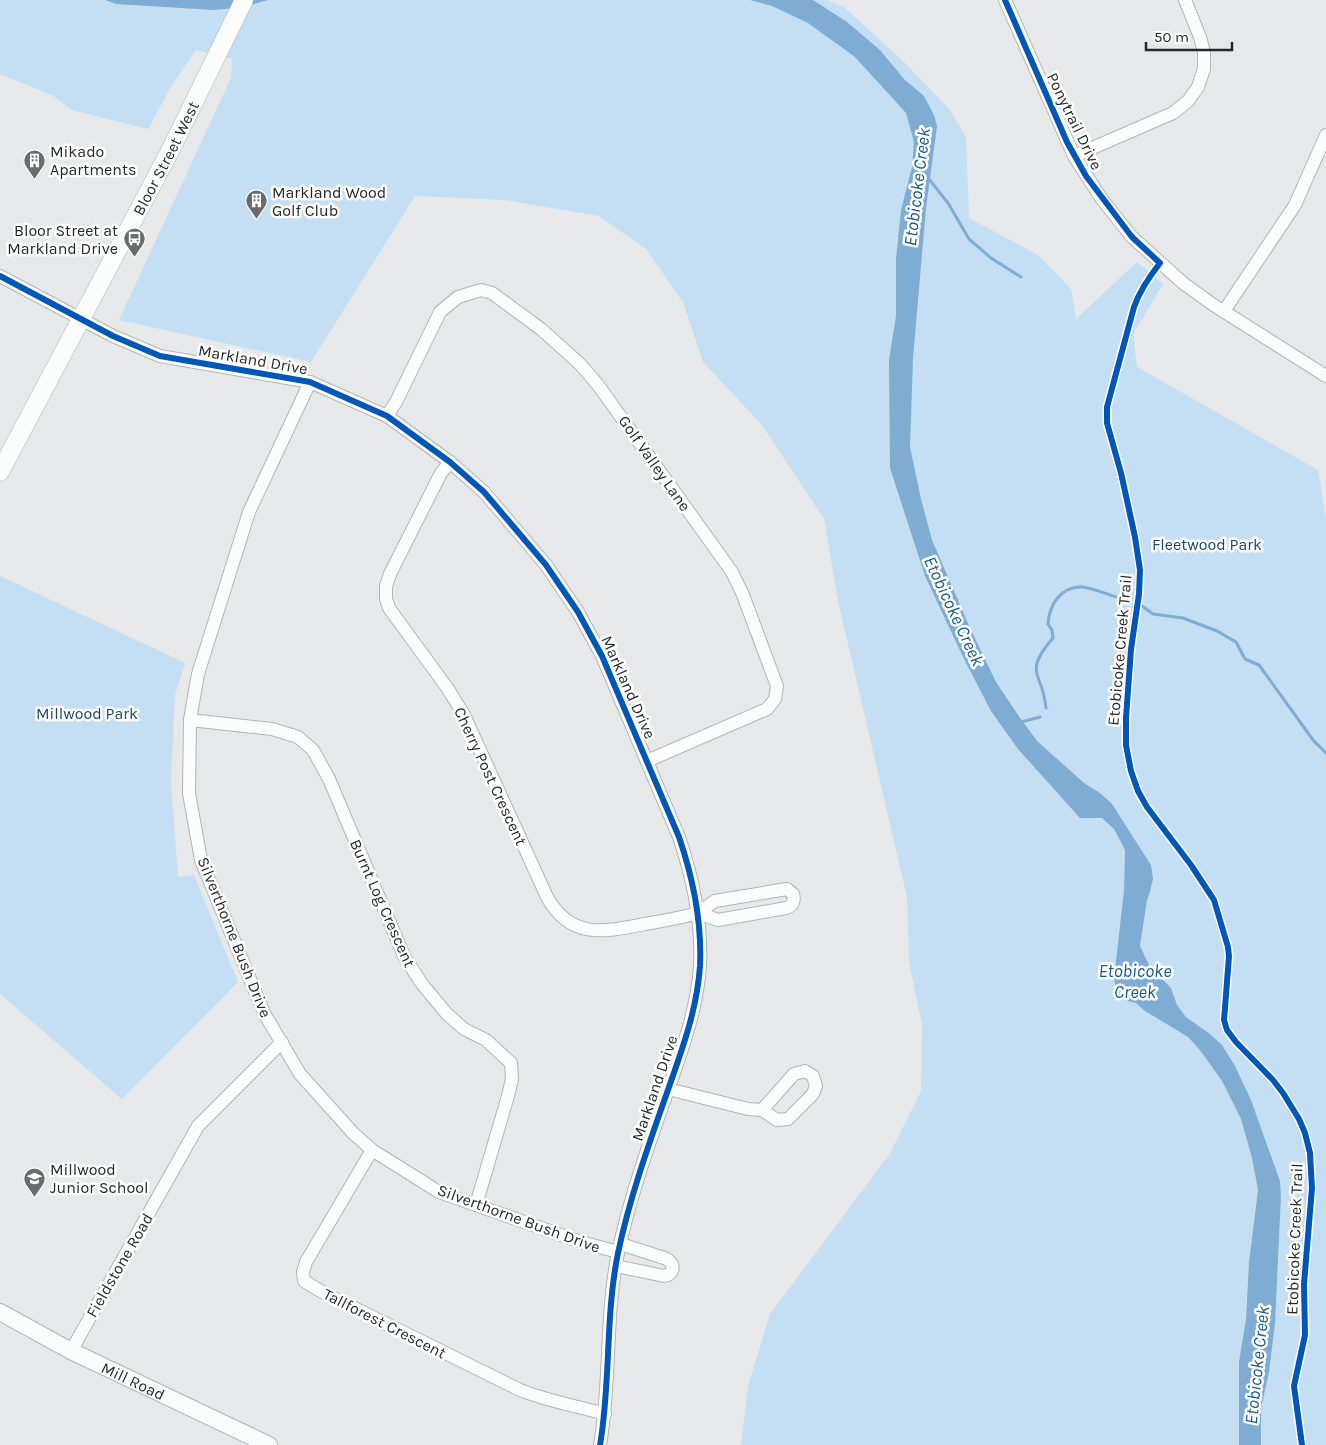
<svg xmlns="http://www.w3.org/2000/svg" width="1326" height="1445" font-family="Karla,sans-serif">
<style>
.green{fill:#c4def4}
.water{fill:#7facd2}
.lines{fill:none;stroke-linecap:round;stroke-linejoin:round}
.stream{stroke:#7facd2;stroke-width:3}
.minor-casing{stroke:#b3b4b5;stroke-width:14}
.tertiary-casing{stroke:#b3b4b5;stroke-width:18}
.secondary-casing{stroke:#b3b4b5;stroke-width:19}
.minor{stroke:#fbfcfc;stroke-width:12}
.tertiary{stroke:#fbfcfc;stroke-width:16}
.secondary{stroke:#fbfcfc;stroke-width:18}
.cycleway-casing{stroke:#fff;stroke-width:9}
.cycleway{stroke:#0057b8;stroke-width:6}
.labels{text-anchor:middle;stroke-width:5;stroke-linejoin:round;paint-order:stroke}
.street-label{font-size:16px;fill:#262728;stroke:#fff}
.poi-label{font-size:16px;fill:#262728;stroke:#fff;text-anchor:start}
.park-label{font-size:16px;fill:#18476b;stroke:#fff}
.water-label{font-size:18px;font-style:italic;fill:#115a8d;stroke:#fff}
</style>
<rect width="100%" height="100%" fill="#e6e8ea"/>
<g class="green">
<polygon points="0,0 827,0 844,7 905,63 950,110 966,137 969,218 1038,255 1071,289 1077,325 1077,318 1137,262 1163,284 1133,334 1137,367 1318,470 1326,520 1326,1445 1261,1445 1261,1409 1269,1372 1275,1324 1281,1196 1280,1181 1251,1100 1235,1066 1222,1045 1210,1034 1186,1017 1177,1005 1171,988 1150,967 1140,946 1147,900 1149,895 1151,865 1112,804 1103,818 1114,829 1125,850 1124,890 1114,979 1145,1011 1188,1037 1199,1049 1222,1081 1241,1119 1252,1158 1258,1190 1249,1262 1239,1434 1239,1445 741,1445 748,1386 770,1314 889,1155 921,1091 922,1025 909,962 907,897 838,601 824,519 762,425 703,362 683,302 646,249 599,216 505,200 415,196 311,362 119,320 231,78 232,59 196,50 172,85 148,129 72,110 52,95 0,74"/>
<polygon points="0,576 185,663 175,695 171,782 178,877 194,875 238,982 122,1099 0,994"/>
</g>
<g class="water">
<polygon points="105,0 268,0 244,7 214,10 116,4"/>
<polygon points="750,0 813,0 847,22 880,50 904,79 924,96 934,115 937,126 926,208 913,358 910,447 921,499 932,540 970,628 996,682 1018,715 1037,741 1084,783 1100,793 1112,804 1151,865 1153,879 1149,895 1147,900 1140,946 1150,967 1171,988 1177,1005 1186,1017 1210,1034 1222,1045 1235,1066 1251,1100 1280,1181 1281,1196 1275,1324 1269,1372 1261,1409 1261,1445 1239,1445 1239,1362 1246,1319 1249,1262 1258,1190 1252,1158 1241,1119 1222,1081 1199,1049 1188,1037 1145,1011 1136,1003 1119,999 1114,979 1124,890 1125,850 1114,829 1102,818 1080,818 1018,749 991,711 964,659 925,576 890,468 889,360 896,316 896,259 901,210 912,167 914,142 906,113 855,57 808,23 772,6"/>
</g>
<g class="lines">
<g class="stream">
<polyline points="926,178 929,179 948,203 969,239 991,258 1021,277"/>
<polyline points="1142,606 1153,614 1183,618 1217,631 1236,642 1245,659 1259,665 1313,740 1326,753"/>
<path d="M1046,708C1043,672 1022,674 1053,638L1052,630L1048,624C1049,605 1061,586 1082,587C1093,588 1106,594 1117,597"/>
<polyline points="1021,722 1040,717"/>
</g>
<defs>
<g id="minor">
<polyline points="1005,0 1074,156 1101,198 1132,237 1183,283 1212,304 1326,376"/>
<polyline points="1074,156 1173,113 1188,101 1198,87 1204,69 1204,52 1200,37 1185,0"/>
<path d="M0,276L113,336L160,356L310,382L387,416L450,462L484,492L546,565L578,612L602,656L679,837C693,878 702,922 700,966C697,1009 683,1047 669,1087C650,1141 630,1196 618,1253C605,1316 611,1382 600,1445"/>
<polyline points="1224,311 1295,205 1326,135"/>
<polyline points="310,382 249,512 198,674 190,720 189,793 201,860 264,1013 300,1074 353,1133 372,1150 439,1192 581,1242 618,1252"/>
<polyline points="387,416 396,402 440,312 458,297 481,290 492,293 541,329 580,364 598,385 732,572 743,595 777,686 775,699 767,709 647,761"/>
<path d="M450,462L441,473L390,574L386,586V599L389,608L448,689L464,715L547,897C571,940 604,932 645,924C663,921 680,918 698,913"/>
<polyline points="190,720 272,729 298,737 313,750 329,779 404,956 422,984 447,1014 464,1029 486,1040 511,1063 512,1079 508,1096 476,1205"/>
<path d="M787,889L793,894C795,901 793,906 786,908L718,920L698,913L715,901Z"/>
<polyline points="668,1089 748,1109 762,1110 794,1074 805,1071 813,1076 816,1086 813,1094 788,1119 777,1120 762,1110"/>
<path d="M372,1150L306,1262L303,1272L304,1281L324,1293L520,1390C547,1401 577,1406 605,1414"/>
<path d="M616,1266L664,1276C671,1275 674,1270 672,1264L667,1259L621,1244"/>
<polyline points="71,1351 198,1126 282,1042"/>
</g>
<g id="tertiary">
<path id="s1" d="M0,1312L71,1351L269,1445"/>
</g>
<g id="secondary">
<path id="s2" d="M0,472L171,149L244,0"/>
</g>
</defs>
<use href="#minor" class="minor-casing"/>
<use href="#tertiary" class="tertiary-casing"/>
<use href="#secondary" class="secondary-casing"/>
<use href="#minor" class="minor"/>
<use href="#tertiary" class="tertiary"/>
<use href="#secondary" class="secondary"/>
<defs>
<g id="cycleway">
<path d="M1005,0L1067,142L1086,176L1132,237L1160,263C1149,277 1140,290 1134,307L1107,407V423L1121,473L1135,537L1140,570L1139,594L1131,649L1126,718V745L1131,771L1138,791L1147,807L1191,865L1214,900L1228,947L1229,956L1225,1008L1224,1020L1227,1030L1236,1042L1273,1080L1283,1093L1299,1119L1305,1133L1310,1153L1312,1188L1304,1284L1305,1335L1294,1386L1302,1445"/>
<path d="M0,276L113,336L160,356L310,382L387,416L450,462L484,492L546,565L578,612L602,656L679,837C693,878 702,922 700,966C697,1009 683,1047 669,1087C650,1141 630,1196 618,1253C605,1316 611,1382 600,1445"/>
</g>
</defs>
<use href="#cycleway" class="cycleway-casing"/>
<use href="#cycleway" class="cycleway"/>
</g>
<defs>
<symbol id="building-pin" viewBox="-11 -11 22 30"><path d="M0 17L-7.5 6A9.5 9.5 0 1 1 7.5 6Z" fill="#696b6c" stroke="#fff"/><path d="M-4-6H4V6H1V3H-1V6H-4ZM-2.5-4.3h1.7v1.8h-1.7ZM.8-4.3h1.7v1.8H.8ZM-2.5-1h1.7V.8h-1.7ZM.8-1h1.7V.8H.8Z" fill="#fff"/></symbol>
<symbol id="bus-pin" viewBox="-11 -11 22 30"><path d="M0 17L-7.5 6A9.5 9.5 0 1 1 7.5 6Z" fill="#696b6c" stroke="#fff"/><path d="M-5-6H5V4H4V6H2V4H-2V6H-4V4H-5ZM-3.5-4V0h7V-4ZM-3.5 1.2v1.5H-2V1.2ZM2 1.2v1.5H3.5V1.2Z" fill="#fff"/></symbol>
<symbol id="school-pin" viewBox="-11 -11 22 30"><path d="M0 17L-7.5 6A9.5 9.5 0 1 1 7.5 6Z" fill="#696b6c" stroke="#fff"/><path d="M0-5L7-2L0 1L-7-2ZM-4 1L0 2.5L4 1V4Q0 6-4 4Z" fill="#fff"/></symbol>
</defs>
<g fill-rule="evenodd">
<use href="#building-pin" x="22" y="148" width="25" height="34"/>
<use href="#building-pin" x="244" y="188" width="25" height="34"/>
<use href="#bus-pin" x="122" y="226" width="25" height="34"/>
<use href="#school-pin" x="22" y="1166" width="25" height="34"/>
</g>
<g class="labels">
<g class="street-label">
<text transform="translate(1075 121) rotate(64)" y="6">Ponytrail Drive</text>
<text dy="6" stroke="none"><textPath href="#s2" startOffset="355">Bloor Street West</textPath></text>
<text transform="translate(253 359) rotate(10)" y="6">Markland Drive</text>
<text transform="translate(655 463) rotate(55)" y="6">Golf Valley Lane</text>
<text transform="translate(1119 650) rotate(-85)" y="6">Etobicoke Creek Trail</text>
<text transform="translate(629 687) rotate(66)" y="6">Markland Drive</text>
<text transform="translate(491 776) rotate(65)" y="6">Cherry Post Crescent</text>
<text transform="translate(383 903) rotate(66)" y="6">Burnt Log Crescent</text>
<text transform="translate(235 937) rotate(68)" y="6">Silverthorne Bush Drive</text>
<text transform="translate(654 1088) rotate(-71)" y="6">Markland Drive</text>
<text transform="translate(519 1218) rotate(20)" y="6">Silverthorne Bush Drive</text>
<text transform="translate(1294 1239) rotate(-88)" y="6">Etobicoke Creek Trail</text>
<text transform="translate(119 1265) rotate(-60)" y="6">Fieldstone Road</text>
<text transform="translate(385 1323) rotate(27)" y="6">Tallforest Crescent</text>
<text dy="6" stroke="none"><textPath href="#s1" startOffset="150">Mill Road</textPath></text>
</g>
<g class="poi-label">
<text x="50" y="157">Mikado<tspan x="50" dy="18">Apartments</tspan></text>
<text x="272" y="198">Markland Wood<tspan x="272" dy="18">Golf Club</tspan></text>
<text x="118" y="236" text-anchor="end">Bloor Street at<tspan x="118" dy="18">Markland Drive</tspan></text>
<text x="50" y="1175">Millwood<tspan x="50" dy="18">Junior School</tspan></text>
</g>
<g class="park-label">
<text x="1207" y="550">Fleetwood Park</text>
<text x="87" y="719">Millwood Park</text>
</g>
<g class="water-label">
<text transform="translate(917 187) rotate(-83)" y="6">Etobicoke Creek</text>
<text transform="translate(954 611) rotate(65)" y="6">Etobicoke Creek</text>
<text x="1135" y="977">Etobicoke<tspan x="1135" dy="21">Creek</tspan></text>
<text transform="translate(1257 1365) rotate(-84)" y="6">Etobicoke Creek</text>
</g>
</g>
<path d="M1146 42v8h86v-8" fill="none" stroke="#262728" stroke-width="2.5"/>
<text x="1154" y="42" font-size="15" fill="#262728" stroke="#ffffff" stroke-width="4" paint-order="stroke">50 m</text>
</svg>
